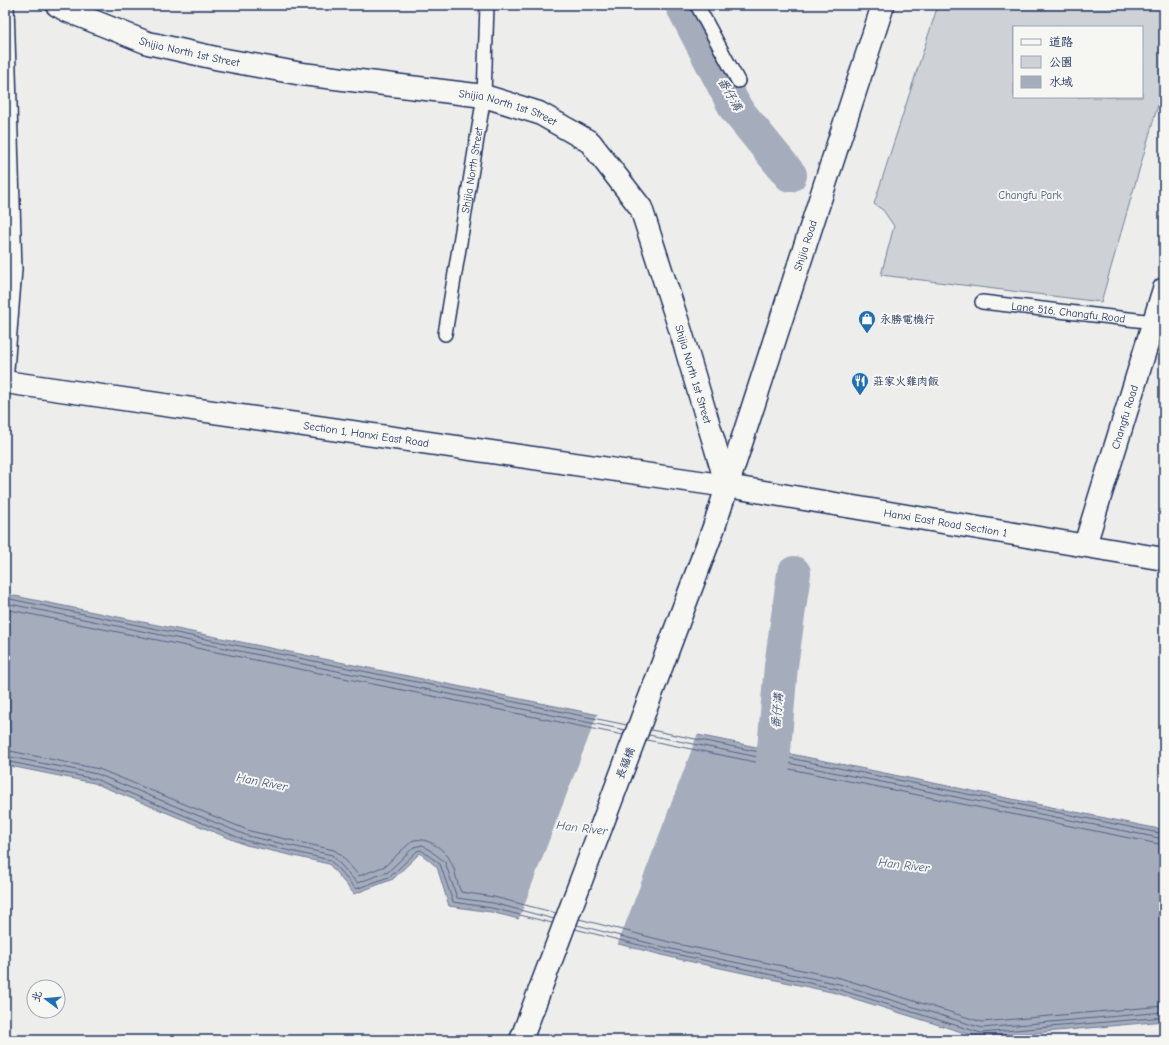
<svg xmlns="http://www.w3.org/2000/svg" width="1169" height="1045" font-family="'Comic Neue','LXGW WenKai TC',sans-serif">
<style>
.green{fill:#ced2d7;stroke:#74809a;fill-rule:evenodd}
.water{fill:#a5acbc;stroke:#6e7a96}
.pier{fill:#edeeec}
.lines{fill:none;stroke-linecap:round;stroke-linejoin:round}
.shore{stroke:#526184;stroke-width:1}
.canal{stroke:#a5acbc;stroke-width:34}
.lane-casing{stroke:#1b2f5e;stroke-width:16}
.street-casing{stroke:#1b2f5e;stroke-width:25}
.lane{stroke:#f6f6f2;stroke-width:13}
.street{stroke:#f6f6f2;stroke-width:22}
.labels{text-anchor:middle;stroke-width:4;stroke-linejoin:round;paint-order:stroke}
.street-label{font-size:11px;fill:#1b2f5e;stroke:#f6f6f2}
.park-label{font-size:11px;fill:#48587c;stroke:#f6f6f2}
.poi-label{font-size:11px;fill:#1b2f5e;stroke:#f6f6f2;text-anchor:start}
.water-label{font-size:12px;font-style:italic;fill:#44547a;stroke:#f6f6f2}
</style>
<rect width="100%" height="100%" fill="#edeeec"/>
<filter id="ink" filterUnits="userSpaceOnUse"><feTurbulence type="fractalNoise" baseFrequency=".025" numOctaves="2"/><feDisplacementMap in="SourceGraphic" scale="8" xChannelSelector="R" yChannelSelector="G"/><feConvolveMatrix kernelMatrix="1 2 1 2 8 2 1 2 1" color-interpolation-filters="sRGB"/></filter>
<g filter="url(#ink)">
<path class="green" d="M938,5H1164V84L1101,302L881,275L894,226L883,210L874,204ZM1014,27H1142V97H1014Z"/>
<polygon class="water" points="5,594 1164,830 1164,1021 981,1038 836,993 674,958 491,912 449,906 437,867 420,853 393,879 354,894 329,864 246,845 94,783 5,765"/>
<polygon class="pier" points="598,713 698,733 617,946 518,921"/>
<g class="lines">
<g class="shore">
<polyline points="5,598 627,725"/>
<polyline points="5,603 625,730"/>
<polyline points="5,609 623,735"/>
<polyline points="651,730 1164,834"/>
<polyline points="649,735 1164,839"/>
<polyline points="647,740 1164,845"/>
<path d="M5,750L99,769L250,831L334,850L340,854L359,876L385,866L412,841C424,835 445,849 450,860C456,870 456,882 461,892L494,897L556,913"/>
<polyline points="5,756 97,774 248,836 332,855 357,883 388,872 414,847 423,845 445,862 457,898 493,903 554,919"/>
<polyline points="5,761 95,779 247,841 330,860 356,889 391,876 417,851 421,850 440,864 453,902 492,908 552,923"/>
<polyline points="579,919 677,944 840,978 982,1022 1164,1006"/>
<polyline points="577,925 676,950 839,984 982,1028 1164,1012"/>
<polyline points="575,929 675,954 837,989 981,1033 1164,1017"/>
</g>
<g class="canal">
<polyline points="682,5 736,109 790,175"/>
<polyline points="770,797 781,666 794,573"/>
</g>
<defs>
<g id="lane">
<polyline points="697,5 738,81"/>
<path id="s1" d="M982,302L1154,322"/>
<path id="s2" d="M445,334L484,96L487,5"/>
<polyline points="6,382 15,269 7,5"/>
</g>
<g id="street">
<path id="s3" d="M57,5L68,11L148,43L220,59L302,74L484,96L539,113L590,142L641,208L681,332L727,486"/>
<path id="s4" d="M5,382L727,486L1164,559"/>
<path id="s5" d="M1085,545L1164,289"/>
<path id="s6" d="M521,1040L714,527L883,5"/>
</g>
</defs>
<use href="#lane" class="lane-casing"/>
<use href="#street" class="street-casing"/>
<use href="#lane" class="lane"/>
<use href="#street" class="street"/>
</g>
</g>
<defs>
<symbol id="shop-pin" viewBox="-11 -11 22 30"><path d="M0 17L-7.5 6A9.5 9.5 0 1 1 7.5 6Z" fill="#1f6fb2" stroke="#f6f6f2"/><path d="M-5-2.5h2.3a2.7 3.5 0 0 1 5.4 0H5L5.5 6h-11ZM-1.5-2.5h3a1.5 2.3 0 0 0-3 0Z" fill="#fff"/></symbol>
<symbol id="restaurant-pin" viewBox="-11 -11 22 30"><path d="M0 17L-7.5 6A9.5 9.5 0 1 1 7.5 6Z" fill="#1f6fb2" stroke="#f6f6f2"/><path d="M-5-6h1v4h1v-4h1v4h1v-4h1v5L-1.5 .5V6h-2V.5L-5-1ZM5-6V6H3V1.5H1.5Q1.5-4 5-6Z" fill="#fff"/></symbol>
</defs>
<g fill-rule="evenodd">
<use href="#shop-pin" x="857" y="309" width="20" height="27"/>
<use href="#restaurant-pin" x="850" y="371" width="20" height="27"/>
</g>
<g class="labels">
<g class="street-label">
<text dy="4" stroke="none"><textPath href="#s3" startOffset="141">Shijia North 1st Street</textPath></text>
<text dy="4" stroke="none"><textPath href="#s3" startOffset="465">Shijia North 1st Street</textPath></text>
<text dy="4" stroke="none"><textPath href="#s2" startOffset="166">Shijia North Street</textPath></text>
<text dy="4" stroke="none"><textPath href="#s6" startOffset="844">Shijia Road</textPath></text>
<text dy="4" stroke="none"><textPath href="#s1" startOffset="87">Lane 516, Changfu Road</textPath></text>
<text dy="4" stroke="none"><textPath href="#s3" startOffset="813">Shijia North 1st Street</textPath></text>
<text dy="4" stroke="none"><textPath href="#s5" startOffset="134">Changfu Road</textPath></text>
<text dy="4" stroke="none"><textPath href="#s4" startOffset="365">Section 1, Hanxi East Road</textPath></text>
<text dy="4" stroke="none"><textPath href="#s4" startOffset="951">Hanxi East Road Section 1</textPath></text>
<text transform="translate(625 763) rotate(-69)" y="4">長福橋</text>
</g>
<g class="park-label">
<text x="1030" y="199">Changfu Park</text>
</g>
<g class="poi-label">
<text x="880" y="323">永勝電機行</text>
<text x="873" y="385">莊家火雞肉飯</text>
</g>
<g class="water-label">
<text transform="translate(730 94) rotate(60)" y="4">番仔溝</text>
<text transform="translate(777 711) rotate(-85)" y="4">番仔溝</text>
<text transform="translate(262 782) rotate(11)" y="4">Han River</text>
<text transform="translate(582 828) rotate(7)" y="4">Han River</text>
<text transform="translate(904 865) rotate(7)" y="4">Han River</text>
</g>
</g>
<rect width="1169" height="1045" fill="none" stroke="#f6f6f2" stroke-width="20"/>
<rect x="10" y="10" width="1149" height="1025" fill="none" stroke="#1b2f5e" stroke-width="1.5" filter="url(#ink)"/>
<rect x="1013" y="26" width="130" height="72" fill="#f6f6f2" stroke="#9ea6b7"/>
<rect x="1021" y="39" width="20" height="6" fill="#f6f6f2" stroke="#9ea6b7"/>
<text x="1049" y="46" font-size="12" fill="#1b2f5e">道路</text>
<rect x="1021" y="56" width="20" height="12" fill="#ced2d7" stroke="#9ea6b7"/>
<text x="1049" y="66" font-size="12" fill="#1b2f5e">公園</text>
<rect x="1021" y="76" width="20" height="12" fill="#a5acbc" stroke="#9ea6b7"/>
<text x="1049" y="86" font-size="12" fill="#1b2f5e">水域</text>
<g transform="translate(46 999) rotate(286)"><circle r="19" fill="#f6f6f2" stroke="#9ea6b7"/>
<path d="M0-3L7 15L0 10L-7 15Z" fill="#1f6fb2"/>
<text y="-6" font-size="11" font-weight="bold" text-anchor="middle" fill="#1b2f5e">北</text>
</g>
</svg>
